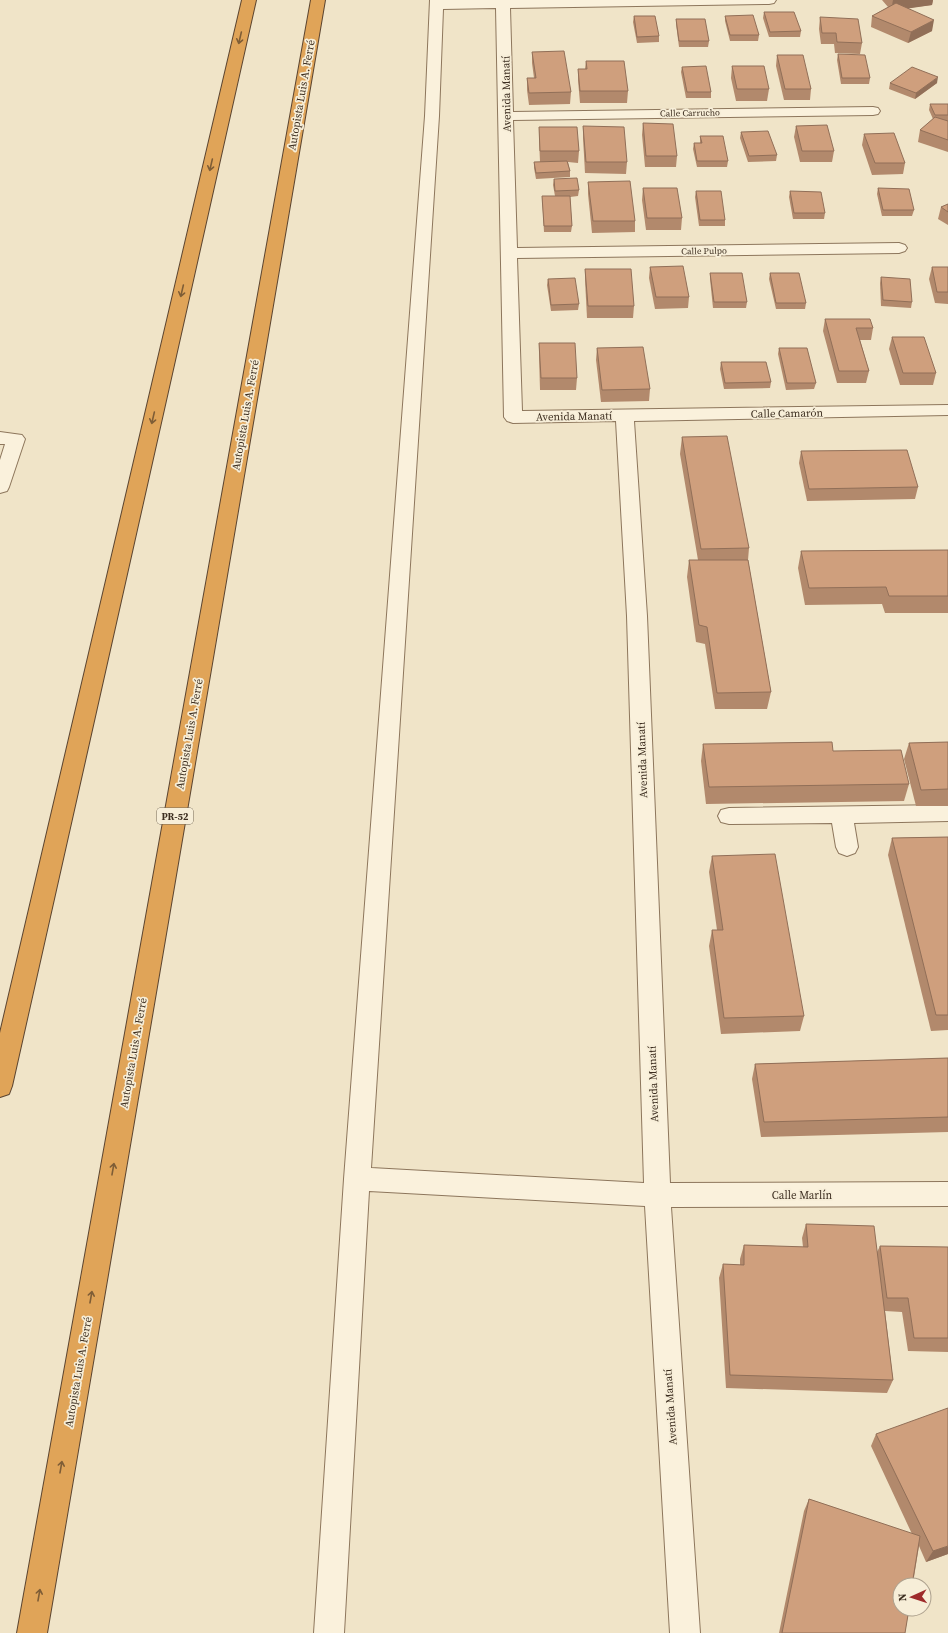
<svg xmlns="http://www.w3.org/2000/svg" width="948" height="1633" font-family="'Source Serif 4',serif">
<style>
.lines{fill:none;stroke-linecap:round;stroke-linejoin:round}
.minor-casing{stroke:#8d765c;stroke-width:2}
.highway-casing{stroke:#5b4430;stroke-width:2}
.minor{fill:#faf1dc;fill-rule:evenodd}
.highway{fill:#e0a458;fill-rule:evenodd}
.wall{fill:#b2896c}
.shaded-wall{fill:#916f58}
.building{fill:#cf9f7d;stroke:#916f58}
.oneway{stroke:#7e5d36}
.labels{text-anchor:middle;stroke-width:3.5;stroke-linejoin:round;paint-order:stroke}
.far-street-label{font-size:9px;fill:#3d2e20;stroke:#f7eed8}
.shield{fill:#f7eed8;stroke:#756857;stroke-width:1}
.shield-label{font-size:10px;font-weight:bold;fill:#3d2e20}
.street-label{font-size:11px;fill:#3d2e20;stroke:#f7eed8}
</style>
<rect width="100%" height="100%" fill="#f0e4c8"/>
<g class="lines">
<defs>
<g id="minor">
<path d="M430,0H776L774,3L769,4L510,8L513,112L873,107L878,108L880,111L878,114L873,115L513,120L517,248L899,243L905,245L907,248L905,251L899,253L517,258L522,411L948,405V415L634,421L647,616L670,1183L948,1182V1206L671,1207L700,1633H670L645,1206L369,1191L344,1633H314L344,1179L425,116ZM496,8L504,417L507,421L513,423L616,421L627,616L644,1183L371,1168L439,116L443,9Z"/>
<polygon points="0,432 22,435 25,439 9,487 7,491 0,493 0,460 5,444 0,444"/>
<polygon points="948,805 948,821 854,823 858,847 855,853 847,856 839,853 836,847 832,823 729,824 721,822 718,816 721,810 729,808"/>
</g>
<g id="highway">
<polygon points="242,0 256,0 12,1086 9,1094 0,1097 0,1033"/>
<polygon points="311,0 325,0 47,1633 17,1633"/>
</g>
</defs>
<use href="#minor" class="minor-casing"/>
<use href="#highway" class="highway-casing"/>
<use href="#minor" class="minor"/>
<use href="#highway" class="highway"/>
</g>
<g class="wall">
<polygon points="882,0 933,0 932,5 908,8 932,31 908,43 871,27 872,16 888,7"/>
<polygon points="764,12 801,31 800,37 769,37 763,18"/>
<polygon points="634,16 659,36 659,42 637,43 633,22"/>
<polygon points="725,16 759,35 758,41 730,41 725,21"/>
<polygon points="820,17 862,43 860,54 835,53 834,44 821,44 819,29"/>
<polygon points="676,19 709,41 708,47 679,47 676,24"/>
<polygon points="532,52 571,92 570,104 529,105 527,90 527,78 534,78 532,63"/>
<polygon points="838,54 870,78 869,84 841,84 837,60"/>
<polygon points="777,55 811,89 810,100 784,100 776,66"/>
<polygon points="586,61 628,91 627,103 580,103 578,80 578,69 585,69"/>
<polygon points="732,66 769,89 767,101 736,101 731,78"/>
<polygon points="682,67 711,92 711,98 686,98 681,72"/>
<polygon points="890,83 937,83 915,99 889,89"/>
<polygon points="930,104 948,104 948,121 947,121 948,121 948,152 918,142 920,130 933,119 929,110"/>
<polygon points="643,123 677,156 676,167 645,167 642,135"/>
<polygon points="583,126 627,162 626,174 585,173 583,138"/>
<polygon points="796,126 834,151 832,162 800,162 794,137"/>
<polygon points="539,127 579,151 578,163 568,162 570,171 570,177 536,179 534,168 534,162 540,162 539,139"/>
<polygon points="741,132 777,155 776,161 748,162 740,138"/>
<polygon points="864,134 905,163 903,174 872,175 862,145"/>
<polygon points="700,136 728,161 727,167 697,167 693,149 694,143 700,143"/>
<polygon points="554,179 579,190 578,196 570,197 572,226 571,232 544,232 542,196 555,196 553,185"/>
<polygon points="588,182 635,221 635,232 592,233 588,194"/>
<polygon points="643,188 682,218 681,230 646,230 642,200"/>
<polygon points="878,188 914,210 912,216 882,216 877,194"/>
<polygon points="696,191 725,220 725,226 699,226 695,197"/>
<polygon points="790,191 825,213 824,219 793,219 789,197"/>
<polygon points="948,204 948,225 938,219 941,207"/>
<polygon points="650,267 689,297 688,308 655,309 649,278"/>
<polygon points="932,267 948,267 948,304 935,303 929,279"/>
<polygon points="585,269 634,306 633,318 587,318 585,280"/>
<polygon points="710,273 747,302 746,308 713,308 710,279"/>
<polygon points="770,273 806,303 805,309 776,309 769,279"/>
<polygon points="881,277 912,302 911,308 881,306 880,283"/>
<polygon points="548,279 579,304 578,310 551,311 547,285"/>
<polygon points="825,319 873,328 871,340 860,340 869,371 866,383 837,383 823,331"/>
<polygon points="892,337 936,373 933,385 900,385 889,349"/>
<polygon points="539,343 577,378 576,390 540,390 539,355"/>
<polygon points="597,348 650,389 649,401 601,402 596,360"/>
<polygon points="779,348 816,383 814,389 786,390 778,354"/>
<polygon points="721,362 771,382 770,388 724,389 720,369"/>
<polygon points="682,437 749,548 748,560 771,692 767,709 715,709 705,644 696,642 687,577 689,560 698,560 680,454"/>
<polygon points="801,451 918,487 915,499 807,501 799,463"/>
<polygon points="948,550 948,613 885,613 882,604 805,605 798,568 801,551"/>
<polygon points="948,742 948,806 916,806 904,759 909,743"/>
<polygon points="703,744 833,751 909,784 904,801 706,804 701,761"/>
<polygon points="948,837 948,1030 931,1031 888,855 892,838"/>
<polygon points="712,856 804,1016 800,1031 721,1034 709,946 712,930 717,930 709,872"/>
<polygon points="948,1058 948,1132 761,1137 752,1079 755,1064"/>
<polygon points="806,1224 877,1252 880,1246 948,1247 948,1352 908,1351 902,1312 885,1311 893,1380 887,1393 726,1388 719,1278 723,1264 740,1265 740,1259 744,1245 803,1247 802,1238"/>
<polygon points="876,1434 948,1554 926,1562 919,1546 905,1633 779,1633 804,1511 809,1499 912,1534 871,1446"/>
</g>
<g class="shaded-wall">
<polygon points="893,0 933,0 932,5 891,11"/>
<polygon points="934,20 932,31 908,43 911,32"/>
<polygon points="938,77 937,83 915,99 916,93"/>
<polygon points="948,1546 948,1554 926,1562 933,1551"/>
</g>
<g class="building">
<polygon points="896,3 934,20 911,32 872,16"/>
<polygon points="764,12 794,12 801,31 770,32"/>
<polygon points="753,15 759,35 730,35 725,16"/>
<polygon points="634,16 655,16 659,36 637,37"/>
<polygon points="820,17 858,19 862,43 837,42 836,33 822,33"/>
<polygon points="676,19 705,19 709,41 679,41"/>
<polygon points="564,51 571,92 529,93 527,78 536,78 532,52"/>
<polygon points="838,54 865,55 870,78 842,78"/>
<polygon points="777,55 803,55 811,89 785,89"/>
<polygon points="586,61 624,61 628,91 580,91 578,69 587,69"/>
<polygon points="706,66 711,92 687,92 682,67"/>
<polygon points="732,66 764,66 769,89 737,89"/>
<polygon points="912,67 938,77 916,93 890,83"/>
<polygon points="930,104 948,104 948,115 935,115"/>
<polygon points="935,117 948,121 948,140 920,130"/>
<polygon points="643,123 673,124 677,156 646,156"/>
<polygon points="827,125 834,151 802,151 796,126"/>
<polygon points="583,126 624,127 627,162 586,162"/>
<polygon points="539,127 577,127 579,151 540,151"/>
<polygon points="768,131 777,155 749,156 741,132"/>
<polygon points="894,133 905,163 875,163 864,134"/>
<polygon points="700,136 723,136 728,161 697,161 694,143 702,143"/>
<polygon points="567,161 570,171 536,173 534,162"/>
<polygon points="577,178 579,190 555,191 554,179"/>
<polygon points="630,181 635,221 593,221 588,182"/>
<polygon points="643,188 677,188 682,218 647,218"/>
<polygon points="878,188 909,189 914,210 883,210"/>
<polygon points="696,191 721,191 725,220 700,220"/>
<polygon points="790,191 821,192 825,213 794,213"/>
<polygon points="542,196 570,196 572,226 544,226"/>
<polygon points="948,204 948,212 941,207"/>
<polygon points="683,266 689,297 656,297 650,267"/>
<polygon points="932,267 948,267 948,292 937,292"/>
<polygon points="585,269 631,269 634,306 588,306"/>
<polygon points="710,273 742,273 747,302 714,302"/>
<polygon points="770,273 799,273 806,303 776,303"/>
<polygon points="881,277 910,279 912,302 883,300"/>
<polygon points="575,278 579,304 551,305 548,279"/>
<polygon points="825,319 870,319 873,328 856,328 869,371 839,371"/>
<polygon points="892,337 924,337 936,373 903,373"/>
<polygon points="539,343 575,343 577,378 541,378"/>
<polygon points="643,347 650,389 602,390 597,348"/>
<polygon points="779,348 807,348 816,383 787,383"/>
<polygon points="721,362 766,362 771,382 725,383"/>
<polygon points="727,436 749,548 701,549 682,437"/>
<polygon points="907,450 918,487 809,489 801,451"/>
<polygon points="948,550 948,596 889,596 886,587 809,588 801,551"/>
<polygon points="689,560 748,560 771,692 717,693 707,627 699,625"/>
<polygon points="832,742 833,751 901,750 909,784 709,787 703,744"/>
<polygon points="948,742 948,789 921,790 909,743"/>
<polygon points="948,837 948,1015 936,1015 892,838"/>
<polygon points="775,854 804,1016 724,1018 712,930 723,930 712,856"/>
<polygon points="948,1058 948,1117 764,1122 755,1064"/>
<polygon points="806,1224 874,1226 893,1380 730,1375 723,1264 744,1265 744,1245 808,1247"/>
<polygon points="880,1246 948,1247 948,1338 914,1338 908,1298 887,1298"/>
<polygon points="948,1408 948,1546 933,1551 876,1434"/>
<polygon points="809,1499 920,1536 912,1585 900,1585 900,1609 909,1609 905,1633 782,1633"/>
</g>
<defs><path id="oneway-shaft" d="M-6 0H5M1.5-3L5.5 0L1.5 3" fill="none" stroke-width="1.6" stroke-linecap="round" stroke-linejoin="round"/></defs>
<g class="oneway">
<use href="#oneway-shaft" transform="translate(240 38) rotate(103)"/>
<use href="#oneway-shaft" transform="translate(211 165) rotate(103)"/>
<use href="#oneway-shaft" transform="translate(182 291) rotate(103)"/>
<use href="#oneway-shaft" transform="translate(153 418) rotate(103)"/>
<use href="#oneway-shaft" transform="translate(113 1169) rotate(-80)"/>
<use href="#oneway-shaft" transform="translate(91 1297) rotate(-80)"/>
<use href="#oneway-shaft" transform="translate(61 1467) rotate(-80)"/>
<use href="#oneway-shaft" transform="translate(39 1595) rotate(-80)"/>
</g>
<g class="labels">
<g class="far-street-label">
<text transform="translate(690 113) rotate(-1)" y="3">Calle Carrucho</text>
<text transform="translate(704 251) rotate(-1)" y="3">Calle Pulpo</text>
</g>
<rect class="shield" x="157" y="808" width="36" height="16" rx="3"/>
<g class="shield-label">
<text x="175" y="820">PR-52</text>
</g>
<g class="street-label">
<text transform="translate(506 94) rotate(-91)" y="4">Avenida Manatí</text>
<text transform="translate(301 95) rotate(-80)" y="4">Autopista Luis A. Ferré</text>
<text transform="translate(787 413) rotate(-1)" y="4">Calle Camarón</text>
<text transform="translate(245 415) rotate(-80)" y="4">Autopista Luis A. Ferré</text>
<text transform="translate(574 416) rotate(-1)" y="4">Avenida Manatí</text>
<text transform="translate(189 734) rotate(-80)" y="4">Autopista Luis A. Ferré</text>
<text transform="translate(642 760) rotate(-92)" y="4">Avenida Manatí</text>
<text transform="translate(133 1053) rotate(-80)" y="4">Autopista Luis A. Ferré</text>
<text transform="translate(653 1084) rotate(-92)" y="4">Avenida Manatí</text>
<text x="802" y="1199">Calle Marlín</text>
<text transform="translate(78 1372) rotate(-80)" y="4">Autopista Luis A. Ferré</text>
<text transform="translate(670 1407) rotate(-94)" y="4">Avenida Manatí</text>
</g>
</g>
<g transform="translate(912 1597) rotate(267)"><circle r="19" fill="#f7eed8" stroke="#ada18e"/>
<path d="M0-3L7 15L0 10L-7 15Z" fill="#9e2a2b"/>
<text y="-6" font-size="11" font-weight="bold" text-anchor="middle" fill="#3d2e20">N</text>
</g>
</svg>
